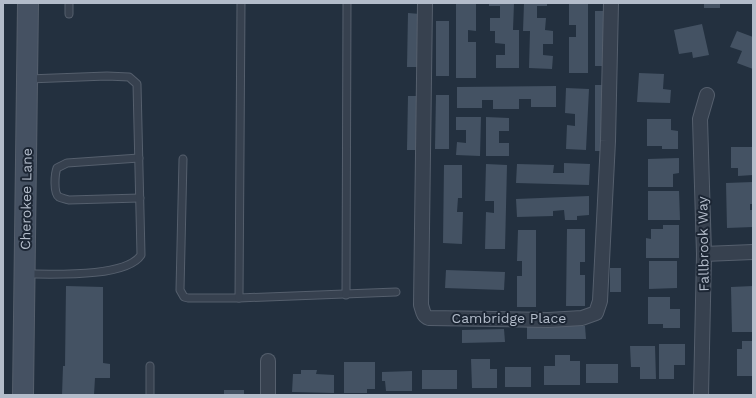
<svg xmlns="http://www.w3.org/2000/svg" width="756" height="398" font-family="'Work Sans',sans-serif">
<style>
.building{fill:#445263}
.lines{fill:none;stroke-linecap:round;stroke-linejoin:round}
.service-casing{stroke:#555f6d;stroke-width:9}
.minor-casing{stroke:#555f6d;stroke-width:16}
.secondary-casing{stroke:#555f6d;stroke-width:22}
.service{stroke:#37414f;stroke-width:7}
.minor{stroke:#37414f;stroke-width:14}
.secondary{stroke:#455162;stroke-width:20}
.labels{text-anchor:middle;stroke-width:4;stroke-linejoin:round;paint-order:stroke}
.street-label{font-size:14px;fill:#b3bcca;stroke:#1c2634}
</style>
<rect width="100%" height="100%" fill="#23303f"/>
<g class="building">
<polygon points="456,3 476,3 476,31 468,30 468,42 476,42 476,78 456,78"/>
<polygon points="489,3 514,3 513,30 519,30 519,68 496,68 496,55 505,55 505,44 495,43 495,31 490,31 490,18 500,18 500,6 489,6"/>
<polygon points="524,3 547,3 547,6 537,6 537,18 546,18 545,30 553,31 553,44 543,44 543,55 553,56 552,69 529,68 530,31 523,31"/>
<polygon points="569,3 588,3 588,73 569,73 569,37 576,37 576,25 569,25"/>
<rect x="704" y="3" width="16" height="5"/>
<polygon points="595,11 609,11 608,66 595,66"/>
<polygon points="408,13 420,14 419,67 407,67"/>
<rect x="436" y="21" width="13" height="55"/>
<polygon points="702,24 709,55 693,58 692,52 679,54 674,30"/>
<polygon points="737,31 753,37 753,69 737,63 742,51 730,47"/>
<polygon points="639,73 664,74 663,89 671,90 670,103 637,102"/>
<polygon points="595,85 608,85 607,151 595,151"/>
<polygon points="556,86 556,107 531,107 531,99 519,99 519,109 493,109 493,100 482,100 482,108 457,108 457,87"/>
<polygon points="566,88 589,89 586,150 566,149 567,125 575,126 575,114 565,113"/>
<polygon points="436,95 449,95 449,149 435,149"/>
<polygon points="408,96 420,96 419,150 407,150"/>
<polygon points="456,117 481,117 480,156 456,155 457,142 466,143 466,130 456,130"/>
<polygon points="486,117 509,118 509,131 499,131 499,143 509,143 509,156 486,156"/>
<polygon points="647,119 671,119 671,130 678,131 678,149 662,149 662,146 647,146"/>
<polygon points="731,147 753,147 753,175 738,176 738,168 731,168"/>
<polygon points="679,158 679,173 673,174 673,187 648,187 648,159"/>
<polygon points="564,163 590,164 589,185 516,183 517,164 554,165 553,173 564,173"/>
<polygon points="486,164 507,165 505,249 485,249 486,212 494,213 494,201 485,201"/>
<polygon points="444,165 462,165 462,198 458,198 457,212 463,212 462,244 443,243"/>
<polygon points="753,182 753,204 750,204 750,210 753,210 753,227 727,228 726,183"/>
<polygon points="648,191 679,191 680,220 648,220"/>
<polygon points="589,196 589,215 577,216 577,220 565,220 564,210 553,211 553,216 517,217 516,199"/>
<polygon points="663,225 679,225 679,258 646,258 646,238 651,239 651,229 663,229"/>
<polygon points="567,229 585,229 585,262 580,262 580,275 585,275 585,306 566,306"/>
<polygon points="518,230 536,230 536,307 517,307 517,276 522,276 522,261 517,261"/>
<polygon points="649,261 677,261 677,288 649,289"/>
<rect x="610" y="268" width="11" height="24"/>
<polygon points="446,270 505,272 504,290 445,288"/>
<polygon points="66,286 103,287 103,363 110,364 110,378 95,378 94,395 62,395 63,366 65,366"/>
<polygon points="753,286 753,332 732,332 731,287"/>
<polygon points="648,297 670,297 670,309 680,309 680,328 663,328 663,324 648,324"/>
<polygon points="527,326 585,326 586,339 527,339"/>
<polygon points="504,329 505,342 462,343 462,330"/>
<polygon points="742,341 753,341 753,376 737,376 737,349 742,349"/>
<polygon points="659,344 685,344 685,365 674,365 674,379 659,379"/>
<polygon points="630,346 655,346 656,379 640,379 640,367 631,367"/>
<polygon points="555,355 570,355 570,361 580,361 580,385 544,385 544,366 555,366"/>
<polygon points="471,359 490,359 490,369 497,369 497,388 472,388"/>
<polygon points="344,362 375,362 375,389 367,389 367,393 344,393"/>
<rect x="586" y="364" width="32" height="19"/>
<rect x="505" y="367" width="26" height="20"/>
<polygon points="301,370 317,370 316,374 334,375 334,393 292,392 293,374 301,374"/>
<rect x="422" y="370" width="35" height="19"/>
<polygon points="412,371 412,391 386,391 385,381 382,381 382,372"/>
<rect x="224" y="390" width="20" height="5"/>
</g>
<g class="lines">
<defs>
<g id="service">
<polyline points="69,3 69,14"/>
<path d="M139,158L67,163L57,168C55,173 53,193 59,197C61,198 66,199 69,200L140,198"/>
<polyline points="183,159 180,290 184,297 188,298 239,298 396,292"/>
<path d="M25,274C51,274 126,278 141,255L137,84L129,77L107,76L28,79"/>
<polyline points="346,295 347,3"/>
<polyline points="239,298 241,3"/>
<polyline points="150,366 150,395"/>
</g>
<g id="minor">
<path d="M425,3L421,305C423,311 423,316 429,318L548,320L582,318L596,313L600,301L608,141L611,3"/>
<polyline points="704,254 753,252"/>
<polyline points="268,395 268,361"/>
<polyline points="701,395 704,254 700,119 707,95"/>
</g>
<polyline id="secondary" points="23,395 28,3"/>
</defs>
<use href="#service" class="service-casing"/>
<use href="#minor" class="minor-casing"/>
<use href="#secondary" class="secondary-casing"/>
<use href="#service" class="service"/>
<use href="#minor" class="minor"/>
<use href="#secondary" class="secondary"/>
</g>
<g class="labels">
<g class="street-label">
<text transform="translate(26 199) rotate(-89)" y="5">Cherokee Lane</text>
<text transform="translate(703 244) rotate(-91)" y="5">Fallbrook Way</text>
<text x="509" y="323">Cambridge Place</text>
</g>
</g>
<rect width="756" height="398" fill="none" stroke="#b3bcca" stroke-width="8"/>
</svg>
